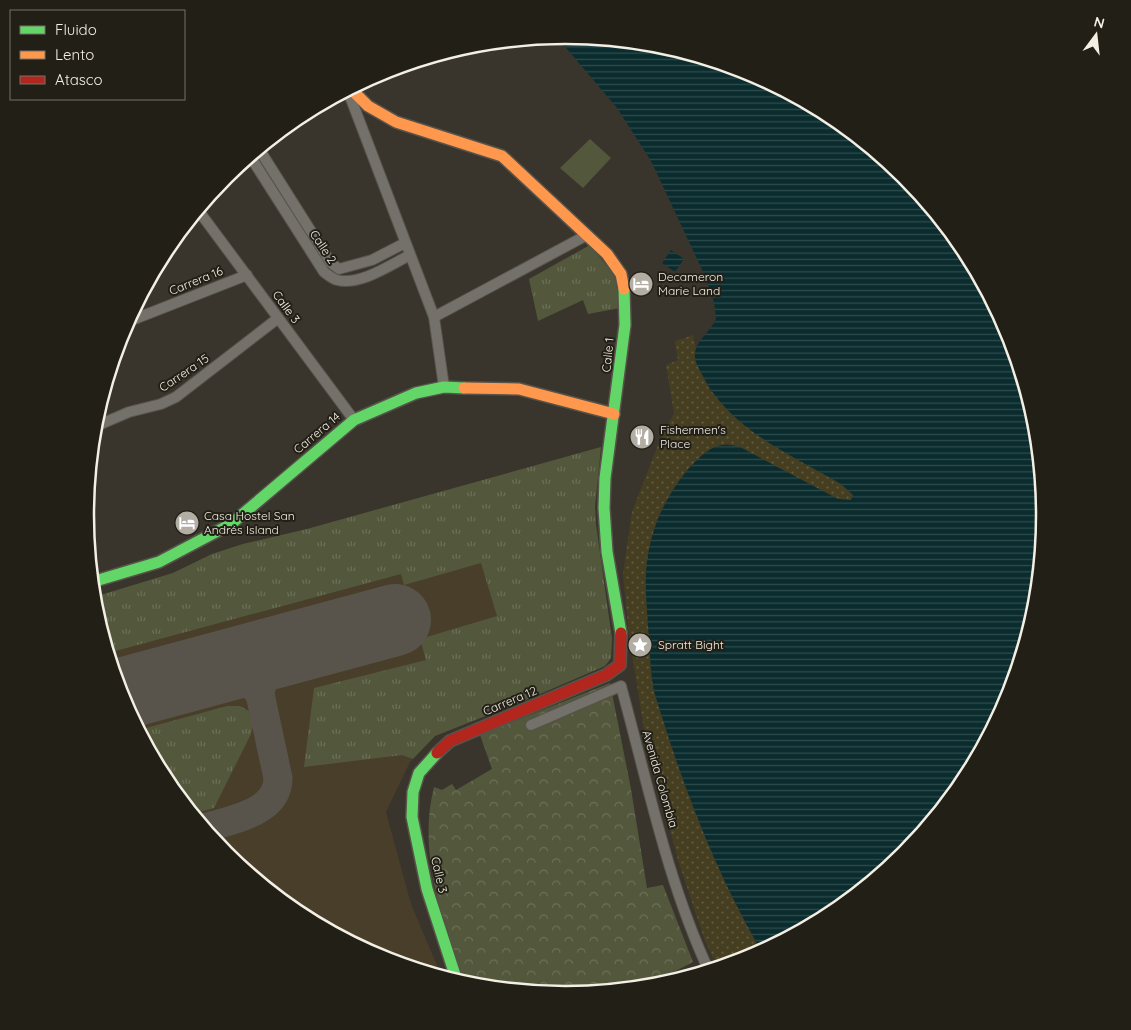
<svg xmlns="http://www.w3.org/2000/svg" width="1131" height="1030" font-family="Quicksand,sans-serif">
<style>
.built{fill:#483e29}
.grass{fill:url(#grass-tufts)}
.sand{fill:url(#sand-dots)}
.park{fill:url(#park-crowns)}
.pitch{fill:#53583c}
.water{fill:url(#water-rules)}
.lines{fill:none;stroke-linecap:round;stroke-linejoin:round}
.taxiway{stroke:#58544c;stroke-width:29}
.runway{stroke:#58544c;stroke-width:72}
.street-casing{stroke:#56534a;stroke-width:12}
.fast-casing{stroke:#56534a;stroke-width:14}
.slow-casing{stroke:#56534a;stroke-width:14}
.jam-casing{stroke:#56534a;stroke-width:14}
.street{stroke:#74716b;stroke-width:10}
.fast{stroke:#63d668;stroke-width:11}
.slow{stroke:#ff974d;stroke-width:11}
.jam{stroke:#b3261e;stroke-width:11}
.labels{text-anchor:middle;stroke-width:4;stroke-linejoin:round;paint-order:stroke}
.street-label{font-size:12px;fill:#f4efe4;stroke:#221f17}
.poi-label{font-size:12px;fill:#f4efe4;stroke:#221f17;text-anchor:start}
.rim{fill:none;stroke:#f4efe4;stroke-width:2.5}
</style>
<defs>
<pattern id="grass-tufts" width="24" height="20" patternUnits="userSpaceOnUse" patternTransform="scale(1.25)"><rect width="24" height="20" fill="#53583c"/><path d="M3 7l-1-3M5 7V3M7 7l1-3M15 17l-1-3M17 17v-4M19 17l1-3" fill="none" stroke="#6c7058"/></pattern>
<pattern id="sand-dots" width="8" height="8" patternUnits="userSpaceOnUse" patternTransform="scale(1.25)"><rect width="8" height="8" fill="#463e21"/><path d="M2 2h.1M6 6h.1" fill="none" stroke="#615a41" stroke-width="1.8" stroke-linecap="round"/></pattern>
<pattern id="park-crowns" width="20" height="18" patternUnits="userSpaceOnUse" patternTransform="scale(1.25)"><rect width="20" height="18" fill="#53583c"/><path d="M2 6a3 3 0 1 1 6 0M12 15a3 3 0 1 1 6 0" fill="none" stroke="#6c7058"/></pattern>
<pattern id="water-rules" width="6" height="5" patternUnits="userSpaceOnUse" patternTransform="scale(1.25)"><rect width="6" height="5" fill="#0b2c2e"/><path d="M0 2.5h6" fill="none" stroke="#2f4b4c"/></pattern>
</defs>
<rect width="100%" height="100%" fill="#39352c"/>
<polygon class="built" points="601,447 595,506 596,525 612,639 526,700 435,736 410,762 386,812 411,904 442,977 382,958 299,914 226,854 166,781 122,698 95,608 94,597 173,573 212,554 243,544 307,529"/>
<g class="grass">
<polygon points="590,245 615,276 620,308 588,314 583,300 538,321 529,279"/>
<polygon points="601,447 595,506 596,525 612,639 611,658 605,666 526,700 435,736 413,759 402,755 304,767 314,688 426,660 420,639 497,616 481,563 404,585 401,574 108,653 94,597 173,573 212,554 243,544 307,529"/>
<polygon points="227,706 240,706 249,711 253,724 251,734 214,808 193,814 166,781 139,730"/>
</g>
<path class="sand" d="M693,335L696,348L695,360L710,391L841,484L853,495L851,500C828,504 757,452 727,444L704,453L686,471L658,516L651,540L646,573L651,674L654,691C681,781 714,870 762,952L749,959L718,968L705,941L678,860L645,735L629,635L623,574L632,512L658,445L674,413L666,365L678,360L675,341Z"/>
<path class="park" d="M610,683L631,789L647,888L663,885L693,962L656,981L659,986L565,995L465,984C443,922 417,853 434,787L442,790L452,784L456,790L492,769L480,735Z"/>
<polygon class="pitch" points="590,139 611,158 583,188 560,168"/>
<g class="water">
<path d="M566,35L659,44L749,72L832,116L905,176L965,249L1009,332L1036,422L1045,515L1036,609L1009,699L964,782L905,855L832,914L762,952C714,870 681,781 654,691C650,669 650,648 648,626C647,609 645,590 646,573C648,533 666,492 694,463C710,448 718,441 740,447L838,499L851,500L853,495L841,484C792,455 732,431 704,378C700,370 694,362 695,353C697,339 712,331 716,318L714,302L705,276L651,161L617,108L556,36Z"/>
<polygon points="671,250 684,259 675,272 662,263"/>
</g>
<g class="lines">
<g class="taxiway">
<polyline points="221,667 244,676 260,694"/>
<path d="M204,828C231,820 278,813 278,778L260,694C263,674 271,661 287,649"/>
</g>
<polyline class="runway" points="121,694 395,620"/>
<defs>
<g id="street">
<polyline points="348,91 434,317 444,387"/>
<polyline points="259,149 331,263 339,269 372,260 405,243"/>
<path d="M250,156L324,272C328,275 333,279 337,280C360,286 390,265 410,255"/>
<polyline points="198,210 354,420"/>
<polyline points="434,317 587,235"/>
<polyline points="127,322 247,275"/>
<polyline points="94,427 129,412 161,404 176,397 277,319"/>
<path d="M531,725L621,686C647,780 667,881 709,971"/>
</g>
<g id="fast">
<polyline points="92,582 159,562 231,524 354,420 416,393 444,387 464,388"/>
<polyline points="621,633 607,552 604,508 605,478 625,325 624,289"/>
<polyline points="437,753 419,773 413,792 412,817 427,889 457,981"/>
</g>
<g id="slow">
<polyline points="350,88 368,106 396,122 502,156 607,254 621,274 624,289"/>
<polyline points="464,388 519,389 614,414"/>
</g>
<polyline id="jam" points="437,753 450,741 606,675 620,665 621,633"/>
</defs>
<use href="#street" class="street-casing"/>
<use href="#fast" class="fast-casing"/>
<use href="#slow" class="slow-casing"/>
<use href="#jam" class="jam-casing"/>
<use href="#street" class="street"/>
<use href="#fast" class="fast"/>
<use href="#slow" class="slow"/>
<use href="#jam" class="jam"/>
</g>
<defs>
<symbol id="hotel-disc" viewBox="-11 -11 22 22"><circle r="9.5" fill="#b3aea4" stroke="#221f17"/><path d="M-6-4.5h1.5V1H6V5H4.5V3h-9V5H-6ZM-4 0a1.8 1.8 0 1 1 3.6 0ZM.5 0V-2.5h3Q6-2.5 6 0Z" fill="#fff"/></symbol>
<symbol id="restaurant-disc" viewBox="-11 -11 22 22"><circle r="9.5" fill="#b3aea4" stroke="#221f17"/><path d="M-5-6h1v4h1v-4h1v4h1v-4h1v5L-1.5 .5V6h-2V.5L-5-1ZM5-6V6H3V1.5H1.5Q1.5-4 5-6Z" fill="#fff"/></symbol>
<symbol id="sight-disc" viewBox="-11 -11 22 22"><circle r="9.5" fill="#b3aea4" stroke="#221f17"/><path d="M0-6L1.8-2.2L6-1.7L2.9 1.2L3.7 5.4L0 3.3L-3.7 5.4L-2.9 1.2L-6-1.7L-1.8-2.2Z" fill="#fff"/></symbol>
</defs>
<g fill-rule="evenodd">
<use href="#hotel-disc" x="627" y="270" width="28" height="28"/>
<use href="#restaurant-disc" x="628" y="423" width="28" height="28"/>
<use href="#hotel-disc" x="173" y="509" width="28" height="28"/>
<use href="#sight-disc" x="626" y="631" width="28" height="28"/>
</g>
<g class="labels">
<g class="street-label">
<text transform="translate(323 247) rotate(56)" y="4">Calle 2</text>
<text transform="translate(196 281) rotate(-22)" y="4">Carrera 16</text>
<text transform="translate(286 307) rotate(54)" y="4">Calle 3</text>
<text transform="translate(608 355) rotate(-84)" y="4">Calle 1</text>
<text transform="translate(184 373) rotate(-34)" y="4">Carrera 15</text>
<text transform="translate(317 433) rotate(-40)" y="4">Carrera 14</text>
<text transform="translate(510 701) rotate(-23)" y="4">Carrera 12</text>
<text transform="translate(660 779) rotate(74)" y="4">Avenida Colombia</text>
<text transform="translate(439 875) rotate(77)" y="4">Calle 3</text>
</g>
<g class="poi-label">
<text x="658" y="281">Decameron<tspan x="658" dy="14">Marie Land</tspan></text>
<text x="660" y="434">Fishermen's<tspan x="660" dy="14">Place</tspan></text>
<text x="204" y="520">Casa Hostel San<tspan x="204" dy="14">Andrés Island</tspan></text>
<text x="658" y="649">Spratt Bight</text>
</g>
</g>
<path d="M0 0H1131V1030H0ZM94 515a471 471 0 1 1 942 0a471 471 0 1 1-942 0Z" fill="#221f17" fill-rule="evenodd"/>
<path class="rim" d="M94 515a471 471 0 1 1 942 0a471 471 0 1 1-942 0Z"/>
<rect x="10" y="10" width="175" height="90" fill="#221f17" stroke="#767269"/>
<rect x="20" y="26" width="25" height="8" fill="#63d668" stroke="#767269"/>
<text x="55" y="35" font-size="15" fill="#f4efe4">Fluido</text>
<rect x="20" y="51" width="25" height="8" fill="#ff974d" stroke="#767269"/>
<text x="55" y="60" font-size="15" fill="#f4efe4">Lento</text>
<rect x="20" y="76" width="25" height="8" fill="#b3261e" stroke="#767269"/>
<text x="55" y="85" font-size="15" fill="#f4efe4">Atasco</text>
<g transform="translate(1096 35) rotate(15)" stroke="#221f17" stroke-width="4" paint-order="stroke">
<path d="M0-4L9 19L0 12L-9 19Z" fill="#f4efe4"/>
<text y="-8" font-size="14" font-weight="bold" text-anchor="middle" fill="#f4efe4">N</text>
</g>
</svg>
